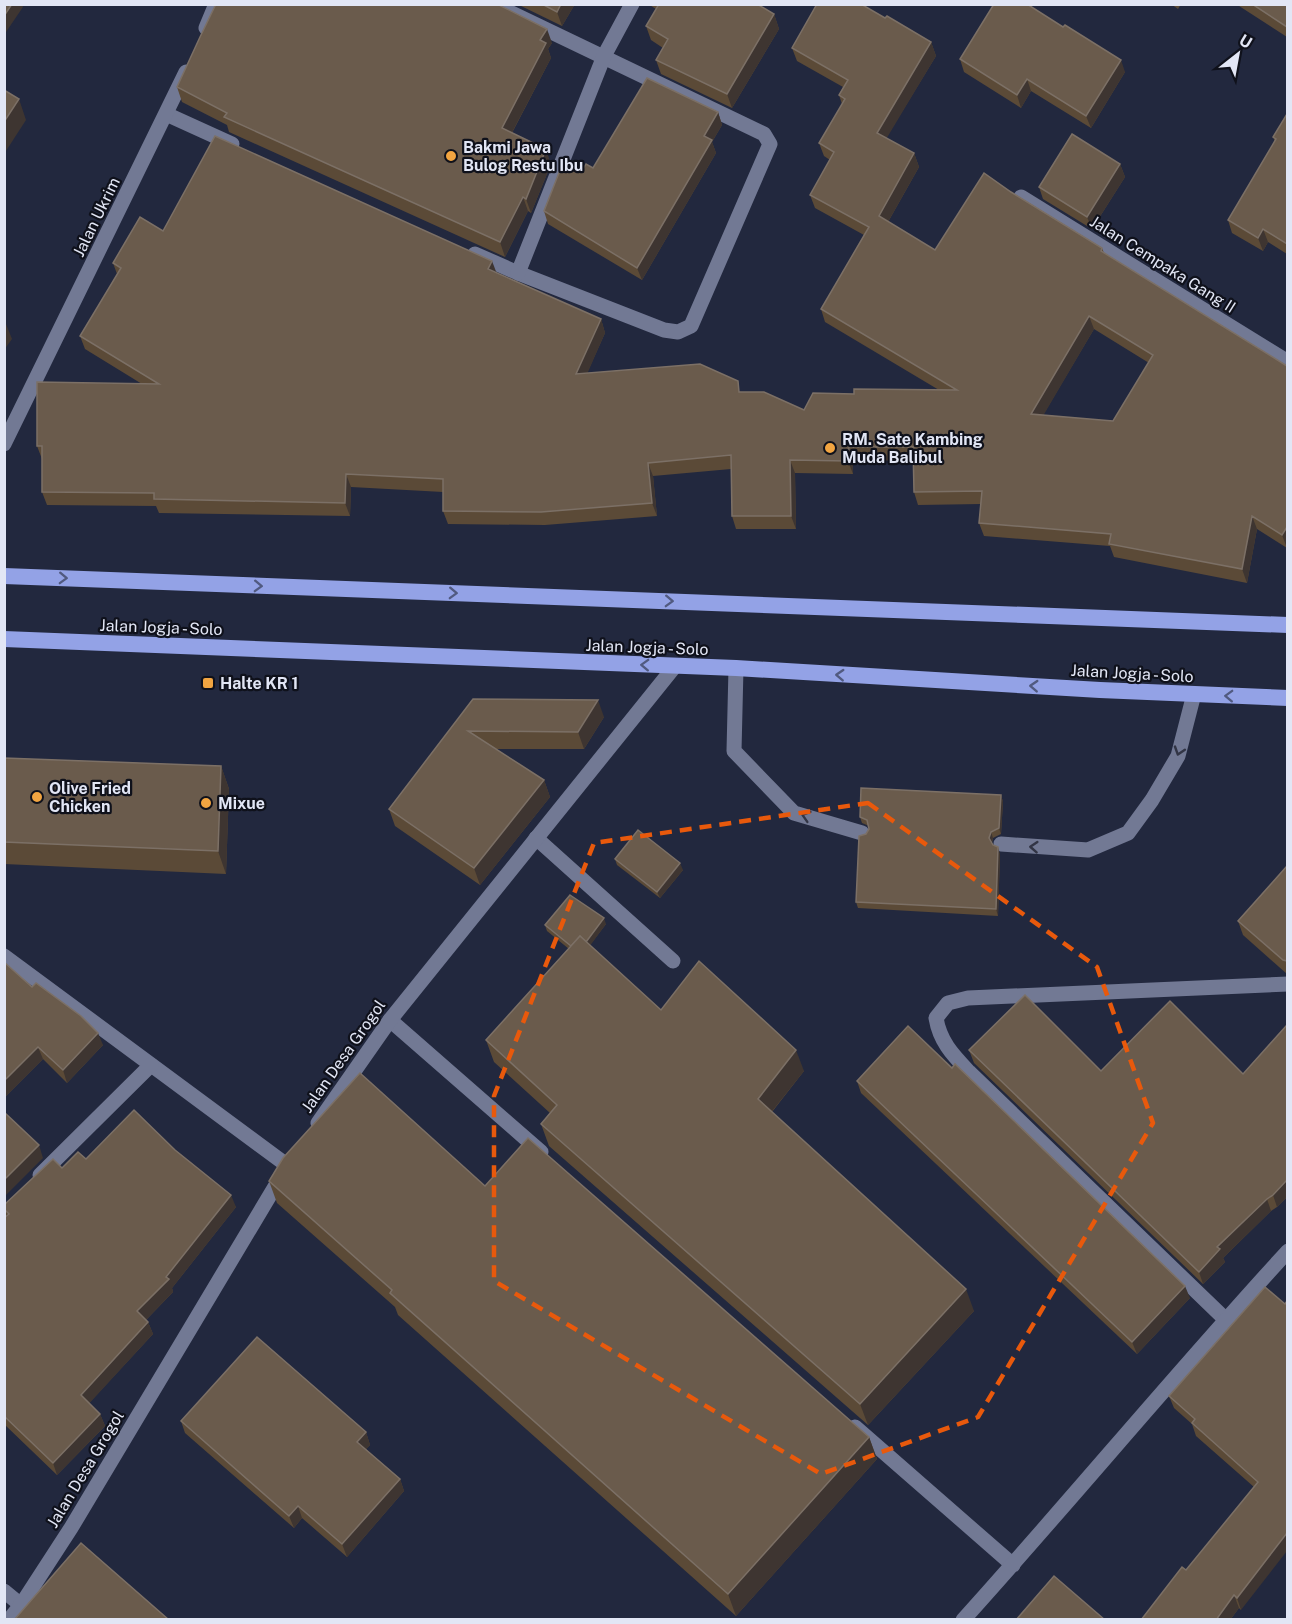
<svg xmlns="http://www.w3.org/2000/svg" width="1292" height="1624" font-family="'Public Sans',sans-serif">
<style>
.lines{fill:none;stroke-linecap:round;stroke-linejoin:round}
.service{stroke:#727994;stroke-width:15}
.minor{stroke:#727994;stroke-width:15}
.trunk{stroke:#93a2e6;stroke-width:16}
.wall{fill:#5b4a37;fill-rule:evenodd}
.shaded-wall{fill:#3e3531}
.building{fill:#6a5b4c;stroke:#7c7066;stroke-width:1.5;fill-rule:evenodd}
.oneway{stroke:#515a80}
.oneway2{stroke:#323545}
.marked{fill:none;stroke:#e8590c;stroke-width:4.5;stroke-dasharray:12 8;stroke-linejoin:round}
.poi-dot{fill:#f2a541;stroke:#0f111b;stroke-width:2}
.labels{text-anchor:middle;stroke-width:4.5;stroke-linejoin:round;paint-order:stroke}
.poi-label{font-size:16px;font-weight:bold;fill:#e2e6f5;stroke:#0f111b;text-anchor:start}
.street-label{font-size:16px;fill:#e2e6f5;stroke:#0f111b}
</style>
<rect width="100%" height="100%" fill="#22283e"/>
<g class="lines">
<g class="service">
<polyline points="736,668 734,751 794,813 862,833"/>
<polyline points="1001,844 1088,850 1128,833 1152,800 1178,756 1194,694"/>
<polyline points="390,1020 541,1152"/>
<polyline points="855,1427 1013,1565"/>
</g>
<g class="minor">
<polyline points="206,28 216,4"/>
<polyline points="166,114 232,144"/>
<polyline points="1021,197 1288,362"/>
<polyline points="475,254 518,273 664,330 678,332 691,326 770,144 764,134 493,4"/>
<polyline points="518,273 604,56 632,4"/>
<polyline points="4,444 186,72"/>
<polyline points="536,838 673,961"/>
<polyline points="4,956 288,1166"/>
<polyline points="318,1123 390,1020 675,666"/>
<polyline points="40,1175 151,1065"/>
<path d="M1225,1319L969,1072C953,1055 940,1042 936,1018L948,1003L968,998L1288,984"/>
<polyline points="4,1591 21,1605"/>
<polyline points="9,1620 21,1605 71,1528 282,1175"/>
<path d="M963,1620C1073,1498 1177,1372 1288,1251"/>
</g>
<g class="trunk">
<polyline points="4,576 1288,625"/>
<polyline points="4,639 736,668 1100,690 1288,698"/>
</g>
</g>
<g class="wall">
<polygon points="517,4 575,4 562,26"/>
<polygon points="648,4 757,4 774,14 779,29 732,108 661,74 656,60 663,48 651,40 646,26 656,9"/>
<polygon points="1171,4 1181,4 1178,9"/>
<polygon points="1236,4 1287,4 1287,37"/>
<path d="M885,18L931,42L936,56L886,138L914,153L919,167L888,222L935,250L1011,192L1102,248L1104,253L1287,366V548L1257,529L1247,583L1114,557L1110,546L984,536L979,523L981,504L918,505L914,492L913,461L853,460V474L795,473L796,529H736L732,516L731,469L653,476L657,516L545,525L448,524L443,511V492L351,487L350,516L159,513L156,506L47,505L42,492V459L37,446L142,384L85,349L80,336L117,274L113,263L163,231L496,273L601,319L605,333L587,373L742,392L804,410L854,394L939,390L825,322L821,309L864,235L815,208L810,195L830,160L824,156L819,143L842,104L839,95L843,87L797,61L792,48ZM1094,329L1149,363L1113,421L1043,415Z"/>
<polygon points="1063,27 1125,72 1091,128 1031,91 1021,108 964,72 960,59"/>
<polygon points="552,43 548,49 551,58 512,133 551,164 531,213 528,211 505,257 229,132 227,125 182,102 177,87"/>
<polygon points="718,112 722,125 712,142 716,153 642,280 548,224 544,211 583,169 593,168"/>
<polygon points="1287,114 1287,254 1268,242 1263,251 1232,233 1228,220 1275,142 1273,137"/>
<polygon points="1120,164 1125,177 1092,229 1043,199 1039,187"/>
<polygon points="473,699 604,717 584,749 495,749 544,780 550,797 480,885 395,826 389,809"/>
<polygon points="4,758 221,766 229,789 226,874 4,864"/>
<polygon points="1001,795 1003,802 1001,834 993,838 992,843 1000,854 998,916 858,908 856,902 866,834 869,829 869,826 862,823 860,817"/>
<polygon points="615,859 683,870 660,898 617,865"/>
<polygon points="1287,866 1287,974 1243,935 1238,921"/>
<polygon points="606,924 590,945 661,1010 804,1071 772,1112 974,1311 868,1425 549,1146 541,1124 550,1113 494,1062 486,1040 569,949 547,931 545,925"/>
<polygon points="32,987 103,1045 67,1083 43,1059 4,1098"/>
<polygon points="969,1050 1101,1071 1287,1197 1277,1207 1271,1211 1223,1258 1225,1262 1203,1284 974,1063"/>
<polygon points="857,1081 1190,1298 1137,1354 861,1093"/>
<polygon points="175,1150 236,1207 172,1288 173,1292 146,1320 148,1322 153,1334 89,1403 100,1414 105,1426 57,1475 4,1424 4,1218 6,1217 4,1213 4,1205 62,1168 86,1159"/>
<polygon points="269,1181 485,1186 869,1437 877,1459 736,1616 398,1315 395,1307 277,1203"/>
<polygon points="1285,1304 1241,1610 1239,1608 1230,1620 1141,1620 1186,1570 1254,1487 1196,1436 1192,1424 1174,1408 1169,1396"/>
<polygon points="181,1421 366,1432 370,1445 366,1449 400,1479 404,1491 347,1557 302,1518 294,1528 185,1433"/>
</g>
<g class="shaded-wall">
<polygon points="12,4 22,4 23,7 4,35 4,16"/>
<polygon points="561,4 575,4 562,26 557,12"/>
<polygon points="774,14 779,29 732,108 727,94"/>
<polygon points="547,29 552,43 548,49 551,58 507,142 502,128 540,40"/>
<polygon points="931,42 936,56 882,146 877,133"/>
<polygon points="1121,60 1125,72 1091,128 1086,116"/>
<polygon points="1027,79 1031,91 1021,108 1017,95"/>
<polygon points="19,99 26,120 4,154 4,122"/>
<polygon points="718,112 722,125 712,142 716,153 642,280 637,268 704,136"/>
<polygon points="546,149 551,164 531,213 526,199"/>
<polygon points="914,153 919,167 884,229 879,216"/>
<polygon points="1120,164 1125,177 1092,229 1087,217"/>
<polygon points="523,197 528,211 505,257 500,242"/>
<polygon points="1263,229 1268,242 1263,251 1258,238"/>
<polygon points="492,261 497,274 488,269"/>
<polygon points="1089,316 1094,329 1036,428 1031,414"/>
<polygon points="4,319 12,339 4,350"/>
<polygon points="601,319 605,333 581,388 576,374"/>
<polygon points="849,447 853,460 853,474 848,461"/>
<polygon points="790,460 795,473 796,529 791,516"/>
<polygon points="648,463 653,476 657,516 652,503"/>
<polygon points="346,474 351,487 350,516 345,503"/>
<polygon points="1252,516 1257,529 1247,583 1242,569"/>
<polygon points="1287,527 1287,548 1282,535"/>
<polygon points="598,700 604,717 584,749 578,732"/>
<polygon points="221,766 229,789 226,874 218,851"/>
<polygon points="544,780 550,797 480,885 474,868"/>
<polygon points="1001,795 1003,802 1001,834 999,828"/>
<polygon points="991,832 993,838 991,844 989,838"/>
<polygon points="998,847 1000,854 998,916 996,909"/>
<polygon points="680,863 683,870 660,898 657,892"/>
<polygon points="604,918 606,924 581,958 578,952"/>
<polygon points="98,1033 103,1045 67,1083 63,1070"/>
<polygon points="38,1047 43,1059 4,1098 4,1081"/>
<polygon points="796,1050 804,1071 765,1120 758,1099"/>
<polygon points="39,1145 43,1158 4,1197 4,1180"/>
<polygon points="1287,1180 1287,1197 1277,1207 1273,1195"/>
<polygon points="231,1195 236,1207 172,1288 173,1292 142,1324 137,1311 166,1277"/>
<polygon points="1267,1199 1271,1211 1223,1258 1225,1262 1203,1284 1199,1272 1217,1247"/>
<polygon points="1185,1286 1190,1298 1137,1354 1132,1342"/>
<polygon points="966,1289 974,1311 868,1425 860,1404"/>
<polygon points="148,1322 153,1334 85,1408 81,1395"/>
<polygon points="100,1414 105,1426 57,1475 53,1463"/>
<polygon points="366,1432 370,1445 362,1454 357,1442"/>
<polygon points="869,1437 877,1459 736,1616 728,1594"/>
<polygon points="400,1479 404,1491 347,1557 342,1544"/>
<polygon points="298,1506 302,1518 294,1528 289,1516"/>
<polygon points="1287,1533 1287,1551 1241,1610 1237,1598"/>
<polygon points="1234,1595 1239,1608 1230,1620 1216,1620"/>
</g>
<g class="building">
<polygon points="4,4 12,4 4,16"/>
<polygon points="216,4 497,4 547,29 540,40 546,43 502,128 546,149 526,199 523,197 500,242 224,117 227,113 177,87 200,37"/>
<polygon points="542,4 561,4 557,12"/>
<polygon points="659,4 757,4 774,14 727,94 656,60 668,39 646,26"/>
<path d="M817,4H861L885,18L887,16L931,42L877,133L914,153L879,216L935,250L984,173L1011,192L1102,248L1101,251L1287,366V527L1282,535L1252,516L1242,569L1109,544L1111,534L979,523L982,491L914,492L913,447H849L848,461L790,460L791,516H732L731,455L648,463L652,503L541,512L443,511V479L346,474L345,503L154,499V493L42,492V446H37V382L159,384L80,336L121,268L113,263L140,217L163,231L215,136L492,261L488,269L601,319L576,374L700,364L738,381L739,392H764L804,410L813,393L854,394V389L957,390L821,309L869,227L810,195L834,152L819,143L845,99L839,95L848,80L792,48ZM1089,316L1153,355L1113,421L1031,414Z"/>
<polygon points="994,4 1027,4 1063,27 1065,25 1121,60 1086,116 1027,79 1017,95 960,59"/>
<polygon points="1252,4 1287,4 1287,27"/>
<polygon points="647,78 718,112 704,136 712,140 637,268 544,211 564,160 583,169 586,164 593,168"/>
<polygon points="4,90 19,99 4,122"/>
<polygon points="1287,114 1287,244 1263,229 1258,238 1228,220 1276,139 1273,137"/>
<polygon points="1072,134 1120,164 1087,217 1039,187"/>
<polygon points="473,699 598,700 578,732 468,731 544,780 474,868 389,809"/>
<polygon points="4,758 221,766 218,851 4,842"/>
<polygon points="861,788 1001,795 999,828 991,832 989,838 993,845 998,847 996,909 856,902 859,836 866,834 869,829 867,820 860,817"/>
<polygon points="638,830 680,863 657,892 615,859"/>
<polygon points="1287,866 1287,961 1283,960 1238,921"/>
<polygon points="570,895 604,918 586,942 580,936 571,946 545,925"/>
<polygon points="580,936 661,1010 699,961 796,1050 758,1099 966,1289 860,1404 541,1124 557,1105 486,1040"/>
<polygon points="4,962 32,987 36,983 81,1016 98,1033 63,1070 38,1047 4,1081"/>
<polygon points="1025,995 1101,1071 1170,1001 1243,1074 1287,1025 1287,1180 1273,1195 1267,1199 1217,1247 1220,1249 1199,1272 969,1050"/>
<polygon points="908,1026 952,1068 955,1064 1185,1286 1132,1342 857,1081"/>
<polygon points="360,1073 485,1186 528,1138 869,1437 728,1594 390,1293 392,1290 269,1181 283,1158"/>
<polygon points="134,1110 175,1150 231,1195 166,1277 169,1279 137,1311 148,1322 81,1395 100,1414 53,1463 4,1416 4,1218 9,1214 4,1209 4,1205 53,1159 62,1168 78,1152 86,1159"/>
<polygon points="4,1112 39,1145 4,1180"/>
<polygon points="1265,1287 1285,1304 1287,1301 1287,1533 1237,1598 1234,1595 1216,1620 1141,1620 1182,1567 1186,1570 1258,1482 1192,1423 1195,1419 1169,1396"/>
<polygon points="257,1337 366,1432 357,1442 400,1479 342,1544 298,1506 289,1516 181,1421"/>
<polygon points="81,1543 169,1620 14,1620"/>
<polygon points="1054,1576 1105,1620 1016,1620"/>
</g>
<defs><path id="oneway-chevron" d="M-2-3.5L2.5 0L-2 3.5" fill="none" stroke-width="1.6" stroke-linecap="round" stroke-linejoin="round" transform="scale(1.5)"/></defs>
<g class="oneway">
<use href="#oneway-chevron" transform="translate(63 578) rotate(2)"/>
<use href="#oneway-chevron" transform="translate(258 586) rotate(2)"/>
<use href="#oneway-chevron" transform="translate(453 593) rotate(2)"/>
<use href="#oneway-chevron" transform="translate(669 601) rotate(2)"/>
<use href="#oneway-chevron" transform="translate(645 665) rotate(-178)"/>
<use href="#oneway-chevron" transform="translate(840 675) rotate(-177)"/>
<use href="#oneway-chevron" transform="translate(1034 686) rotate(-177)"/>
<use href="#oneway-chevron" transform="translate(1229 696) rotate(-178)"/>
</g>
<g class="oneway2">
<use href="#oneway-chevron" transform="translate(1179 751) rotate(108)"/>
<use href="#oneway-chevron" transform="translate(806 816) rotate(-163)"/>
<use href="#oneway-chevron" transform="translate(1034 847) rotate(-176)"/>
</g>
<path class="marked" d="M868,803L1097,967L1153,1123L978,1417L821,1474L494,1281V1096L594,843Z"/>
<g class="poi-dot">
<circle cx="451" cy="156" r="6"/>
<circle cx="830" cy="448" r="6"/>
<rect x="202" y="677" width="12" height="12" rx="3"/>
<circle cx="37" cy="797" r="6"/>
<circle cx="206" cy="803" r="6"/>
</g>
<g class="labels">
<g class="poi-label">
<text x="463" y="153">Bakmi Jawa<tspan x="463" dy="18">Bulog Restu Ibu</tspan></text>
<text x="842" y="445">RM. Sate Kambing<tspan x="842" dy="18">Muda Balibul</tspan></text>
<text x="220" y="689">Halte KR 1</text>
<text x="49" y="794">Olive Fried<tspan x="49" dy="18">Chicken</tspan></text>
<text x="218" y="809">Mixue</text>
</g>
<g class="street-label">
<text transform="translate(96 217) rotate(-64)" y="6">Jalan Ukrim</text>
<text transform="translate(1163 264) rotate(32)" y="6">Jalan Cempaka Gang II</text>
<text transform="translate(161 627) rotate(2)" y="6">Jalan Jogja - Solo</text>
<text transform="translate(647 647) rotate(2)" y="6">Jalan Jogja - Solo</text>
<text transform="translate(1132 673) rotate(3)" y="6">Jalan Jogja - Solo</text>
<text transform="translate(343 1056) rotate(-55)" y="6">Jalan Desa Grogol</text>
<text transform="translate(85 1469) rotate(-59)" y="6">Jalan Desa Grogol</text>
</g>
</g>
<rect width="1292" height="1624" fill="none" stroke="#e2e6f5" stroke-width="12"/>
<g transform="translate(1238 54) rotate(31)" stroke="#0f111b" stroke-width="4.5" paint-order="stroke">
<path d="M0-4.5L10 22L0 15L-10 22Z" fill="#e2e6f5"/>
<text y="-9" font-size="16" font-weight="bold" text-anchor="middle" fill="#e2e6f5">U</text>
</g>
</svg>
